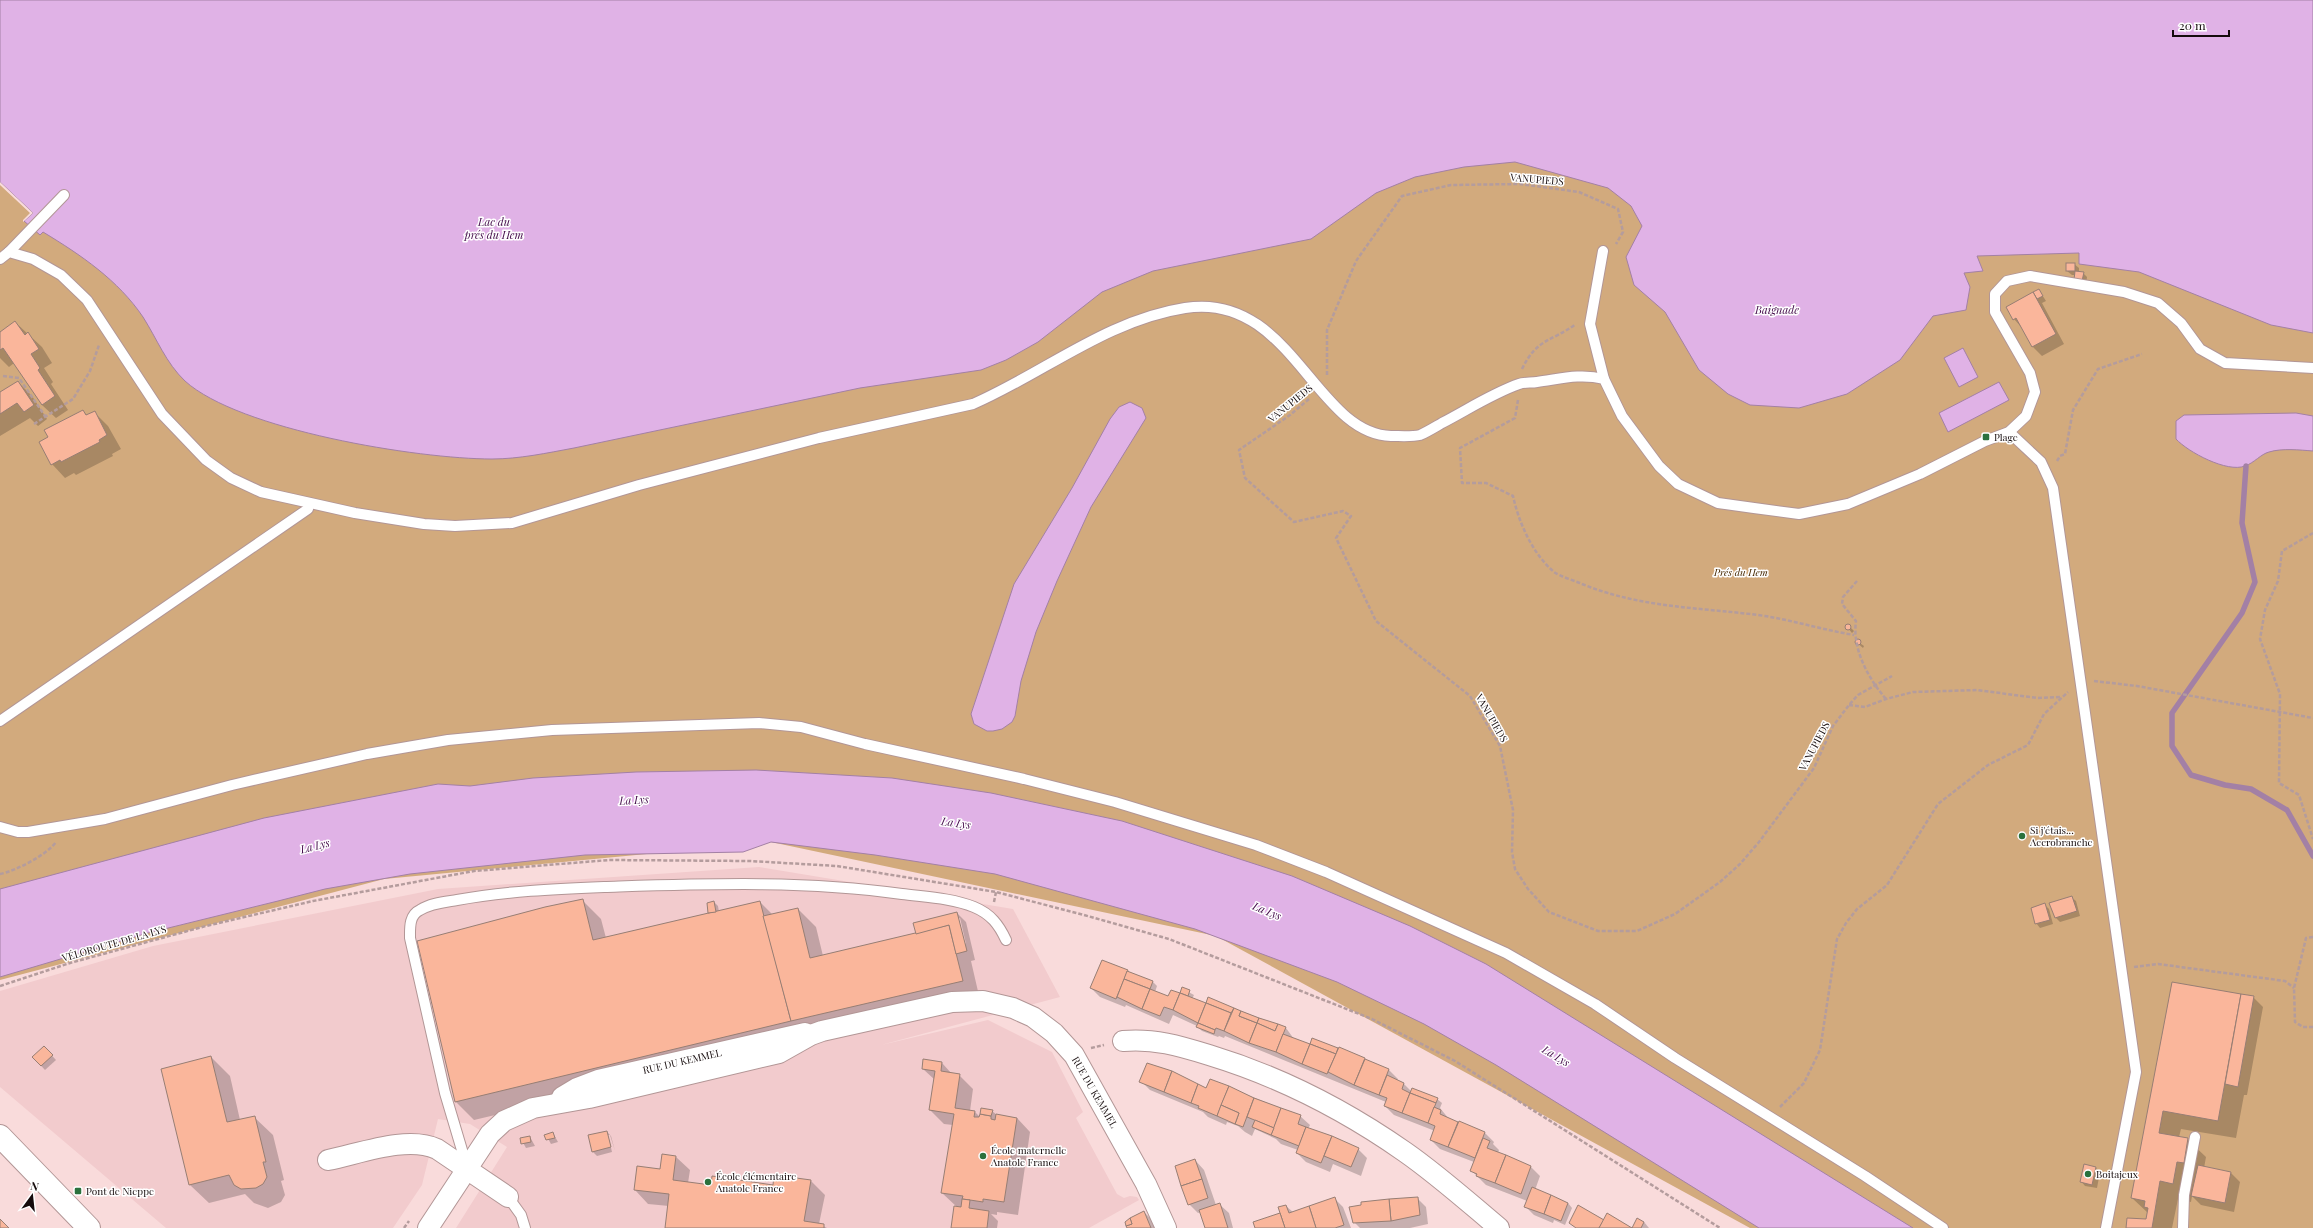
<svg xmlns="http://www.w3.org/2000/svg" width="2313" height="1228" font-family="'Playfair Display',serif">
<style>
.built{fill:#f2cbcd}
.green{fill:#d2aa7d}
.water{fill:#e0b2e6;stroke:#a380a5}
.pier{fill:#f9dbdb}
.shadow{fill:#0003;fill-rule:evenodd}
.lines{fill:none;stroke-linecap:round;stroke-linejoin:round}
.stream{stroke:#a380a5;stroke-width:5.5}
.building{fill:#fab69b;stroke:#977e74}
.lane-casing{stroke:#b29696;stroke-width:12}
.street-casing{stroke:#b29696;stroke-width:22}
.secondary-casing{stroke:#b29696;stroke-width:24}
.path{stroke:#b49c9d;stroke-width:2.5;stroke-dasharray:4 2;stroke-linecap:butt}
.lane{stroke:#fff;stroke-width:10}
.street{stroke:#fff;stroke-width:20}
.secondary{stroke:#fff;stroke-width:22}
.poi-dot{fill:#2b713d;stroke:#fff;stroke-width:1.5}
.labels{text-anchor:middle;stroke-width:3;stroke-linejoin:round;paint-order:stroke}
.street-label{font-size:10px;fill:#150b0c;stroke:#fff}
.poi-label{font-size:10px;fill:#150b0c;stroke:#fff;text-anchor:start}
.park-label{font-size:10px;font-style:italic;fill:#462800;stroke:#fff}
.water-label{font-size:11px;font-style:italic;fill:#430b4a;stroke:#fff}
</style>
<rect width="100%" height="100%" fill="#f9dbdb"/>
<polygon class="built" points="759,867 1013,909 1060,997 881,1045 988,1020 1052,1052 1083,1112 1076,1118 1117,1194 1124,1198 1130,1196 1137,1197 1139,1200 1089,1228 456,1228 507,1147 470,1124 438,1119 422,1185 393,1228 166,1228 0,1087 0,991 153,946 438,889"/>
<polygon class="green" points="0,0 2313,0 2313,1228 1750,1228 1216,936 771,842 384,879 0,980"/>
<g class="water">
<path d="M0,0H2313V333L2271,325L2139,272L2079,264V253L1977,256L1983,271L1964,273L1970,287L1966,310L1933,316L1900,360L1847,394L1799,408L1750,405L1728,394L1699,370L1665,312L1634,285L1626,257L1642,226L1631,206L1608,188L1515,162L1464,167L1415,177L1376,193L1311,239L1153,271L1102,292L1038,342L1006,360L981,370L860,388L574,448C547,453 519,459 492,459C418,459 239,430 185,381C166,363 157,339 143,317C118,280 81,255 43,232L40,235L24,221L33,213L0,182Z"/>
<polygon points="1963,348 1978,377 1959,387 1944,358"/>
<polygon points="1999,382 2009,400 1948,432 1939,413"/>
<polygon points="1130,402 1142,408 1146,418 1091,507 1057,581 1036,632 1021,681 1015,716 1012,722 1002,729 993,731 987,731 974,724 971,714 1014,584 1072,488 1110,419 1119,407"/>
<path d="M2296,413L2313,416V451C2300,450 2282,448 2269,452C2261,454 2254,463 2245,466C2227,473 2188,452 2176,439V421L2184,415Z"/>
<polygon points="756,770 892,778 991,793 1122,821 1292,876 1410,926 1486,964 1913,1228 1759,1228 1496,1065 1424,1024 1337,982 1195,929 995,874 875,855 771,842 743,852 585,855 410,874 325,889 278,901 148,933 0,977 0,889 264,818 438,784 470,786 533,778 636,772"/>
</g>
<polygon class="pier" points="0,182 33,213 23,222 23,220 30,213 0,185"/>
<g class="shadow">
<polygon points="2074,264 2079,268 2079,272 2083,273 2087,277 2086,285 2076,275 2072,275 2067,271"/>
<polygon points="2039,290 2046,301 2042,303 2064,344 2042,356 2033,347 2023,329 2014,319 2007,308"/>
<polygon points="15,322 42,347 52,363 44,368 53,382 51,384 68,410 56,418 42,405 14,363 9,367 0,358 0,334"/>
<polygon points="18,382 32,396 47,419 38,426 30,418 0,436 0,393"/>
<polygon points="83,411 88,416 94,412 108,426 121,449 112,454 113,456 76,475 74,473 65,478 52,464 49,438"/>
<polygon points="1848,625 1854,631 1852,633 1846,626"/>
<polygon points="1857,641 1864,646 1863,648 1856,642"/>
<polygon points="2071,897 2076,901 2080,916 2060,922 2056,918 2051,903"/>
<path d="M583,901L601,919L606,938L710,914L709,913L714,902L718,906L719,912L760,902L773,915L798,909L816,927L823,956L917,934L957,913L966,922L975,960L971,961L980,1000L474,1120L456,1102ZM960,918L966,944L963,941L958,919Z"/>
<polygon points="2045,905 2049,909 2053,924 2040,928 2036,923"/>
<polygon points="1127,971 1153,982 1157,986 1155,992 1169,997 1184,996 1181,993 1183,989 1194,995 1192,999 1210,1006 1209,999 1286,1028 1294,1039 1314,1047 1313,1040 1338,1050 1339,1048 1389,1070 1398,1079 1397,1081 1404,1084 1411,1091 1437,1099 1442,1103 1440,1108 1449,1119 1485,1133 1494,1142 1493,1144 1499,1150 1498,1153 1531,1167 1540,1176 1535,1190 1568,1203 1572,1208 1565,1225 1554,1220 1553,1223 1534,1215 1525,1206 1527,1201 1486,1185 1471,1170 1474,1162 1440,1149 1431,1140 1435,1131 1394,1115 1385,1106 1386,1102 1225,1036 1224,1038 1219,1036 1218,1037 1202,1031 1197,1026 1173,1015 1169,1024 1126,1005 1125,1007 1100,997 1091,988"/>
<polygon points="2172,983 2253,997 2263,1007 2247,1095 2244,1095 2236,1138 2181,1129 2179,1137 2187,1139 2206,1157 2204,1168 2231,1173 2240,1182 2234,1212 2201,1205 2192,1196 2191,1202 2178,1199 2172,1228 2127,1228 2147,1220 2148,1213 2132,1198"/>
<polygon points="44,1047 56,1060 45,1070 33,1057"/>
<polygon points="211,1057 230,1076 240,1120 254,1117 273,1135 284,1180 281,1181 285,1195 281,1202 268,1208 254,1203 245,1194 209,1203 190,1185"/>
<polygon points="942,1063 952,1074 959,1075 973,1089 970,1111 975,1112 980,1117 992,1111 997,1115 1017,1118 1030,1132 1018,1215 997,1212 997,1215 991,1214 998,1221 997,1228 952,1228 957,1207 942,1193 953,1125 944,1124 930,1110 935,1080 923,1069"/>
<polygon points="1210,1080 1300,1116 1310,1125 1308,1129 1358,1149 1367,1158 1361,1176 1333,1164 1330,1172 1306,1162 1297,1153 1298,1150 1281,1144 1276,1139 1255,1129 1252,1136 1245,1132 1238,1126 1227,1122 1226,1125 1208,1117 1203,1112 1150,1090 1141,1081 1207,1089"/>
<polygon points="607,1132 611,1136 615,1151 610,1135 608,1135 612,1152 597,1156 593,1152"/>
<polygon points="553,1133 558,1142 551,1144 546,1135"/>
<polygon points="530,1137 535,1146 526,1148 521,1139"/>
<polygon points="676,1157 690,1170 688,1183 712,1186 774,1186 811,1181 825,1195 819,1224 827,1228 666,1228 669,1206 648,1204 635,1190"/>
<polygon points="1195,1160 1204,1170 1216,1205 1219,1204 1229,1213 1233,1228 1206,1228 1201,1212 1198,1213 1189,1204"/>
<polygon points="2084,1165 2096,1168 2100,1172 2097,1188 2085,1186 2081,1181"/>
<polygon points="1334,1198 1343,1207 1351,1228 1256,1228 1281,1214 1286,1206 1293,1212"/>
<polygon points="1417,1198 1426,1207 1428,1224 1410,1228 1360,1228 1354,1222"/>
<polygon points="1144,1212 1153,1221 1156,1228 1128,1228"/>
<polygon points="1638,1219 1644,1222 1649,1228 1633,1228"/>
</g>
<g class="lines">
<polyline class="stream" points="2246,466 2242,523 2255,582 2242,613 2172,713 2172,746 2191,775 2225,785 2251,789 2287,810 2313,856"/>
</g>
<g class="building">
<rect x="2066" y="263" width="9" height="8"/>
<polygon points="2075,271 2084,272 2082,281 2074,280"/>
<polygon points="2039,289 2043,296 2037,299 2033,292"/>
<polygon points="2033,292 2056,334 2032,347 2016,318 2013,320 2006,307"/>
<polygon points="15,321 25,335 28,332 39,349 31,354 40,368 38,370 55,396 42,405 3,348 0,350 0,332"/>
<polygon points="18,381 34,405 24,412 17,403 0,414 0,392"/>
<polygon points="83,410 86,415 95,411 107,435 99,440 100,442 61,462 60,460 51,465 39,442 48,437 44,430"/>
<circle cx="1848" cy="627" r="3"/>
<circle cx="1858" cy="642" r="3"/>
<polygon points="2072,896 2077,911 2055,918 2049,903"/>
<polygon points="583,899 593,940 760,901 791,1021 455,1102 417,941 545,907"/>
<polygon points="714,901 716,912 708,913 707,903"/>
<polygon points="2045,903 2050,920 2035,924 2031,908"/>
<polygon points="798,908 810,958 949,925 963,981 791,1021 763,916"/>
<polygon points="957,912 967,951 956,954 949,925 916,934 913,923"/>
<polygon points="1102,960 1128,970 1116,999 1090,988"/>
<polygon points="1127,971 1153,981 1150,989 1124,979"/>
<polygon points="1124,979 1150,989 1142,1009 1117,997"/>
<polygon points="2172,982 2241,994 2218,1121 2163,1111 2159,1133 2188,1138 2184,1163 2177,1162 2173,1184 2160,1181 2152,1228 2126,1228 2127,1218 2146,1219 2148,1208 2144,1207 2145,1201 2131,1198"/>
<polygon points="1182,987 1190,990 1188,996 1180,993"/>
<polygon points="1150,989 1168,996 1171,990 1180,993 1173,1010 1164,1007 1160,1016 1142,1009"/>
<polygon points="1180,993 1206,1003 1198,1023 1173,1010"/>
<polygon points="2241,994 2254,996 2238,1087 2225,1084"/>
<polygon points="1208,997 1234,1008 1231,1013 1206,1003"/>
<polygon points="1206,1003 1231,1013 1224,1031 1216,1028 1215,1030 1198,1023"/>
<polygon points="1234,1008 1241,1011 1239,1016 1257,1023 1249,1043 1224,1031"/>
<polygon points="1241,1011 1259,1018 1257,1023 1239,1016"/>
<polygon points="1259,1018 1278,1024 1275,1031 1257,1023"/>
<polygon points="1198,1023 1215,1030 1214,1034 1196,1027"/>
<polygon points="1257,1023 1275,1031 1278,1024 1286,1027 1276,1052 1249,1043"/>
<polygon points="1283,1034 1310,1044 1302,1064 1276,1052"/>
<polygon points="1312,1038 1338,1048 1336,1054 1310,1044"/>
<polygon points="1310,1044 1336,1054 1327,1074 1302,1064"/>
<polygon points="44,1046 53,1055 41,1066 32,1057"/>
<polygon points="1339,1047 1365,1058 1354,1085 1328,1072"/>
<polygon points="211,1056 227,1122 255,1116 266,1162 263,1162 267,1177 263,1184 256,1188 241,1189 234,1185 229,1175 189,1185 161,1069"/>
<polygon points="923,1059 942,1062 941,1071 960,1074 955,1108 975,1111 974,1117 979,1117 980,1114 991,1116 991,1119 995,1120 996,1114 1017,1118 1004,1202 983,1199 983,1202 970,1200 962,1199 963,1196 941,1193 954,1114 929,1110 935,1071 922,1069"/>
<polygon points="1365,1059 1389,1069 1379,1095 1354,1085"/>
<polygon points="1147,1063 1172,1071 1164,1092 1139,1082"/>
<polygon points="1172,1071 1198,1084 1191,1103 1164,1092"/>
<polygon points="1387,1075 1404,1083 1402,1089 1410,1093 1402,1113 1384,1106 1387,1098 1379,1095"/>
<polygon points="1210,1079 1229,1086 1217,1116 1198,1108 1199,1106 1191,1103 1198,1084 1206,1088"/>
<polygon points="1229,1086 1254,1098 1243,1127 1235,1124 1239,1113 1221,1105"/>
<polygon points="1412,1088 1438,1098 1436,1103 1410,1093"/>
<polygon points="1410,1093 1436,1103 1428,1123 1402,1113"/>
<polygon points="1254,1098 1281,1108 1274,1128 1247,1117"/>
<polygon points="1221,1105 1239,1113 1235,1124 1217,1116"/>
<polygon points="1434,1107 1441,1110 1440,1114 1458,1122 1448,1147 1430,1140 1435,1126 1428,1123"/>
<polygon points="981,1108 993,1110 991,1116 980,1114"/>
<polygon points="1281,1108 1301,1115 1298,1124 1306,1127 1299,1146 1271,1135"/>
<polygon points="1255,1120 1274,1128 1271,1135 1252,1127"/>
<polygon points="1459,1121 1485,1132 1475,1158 1448,1147"/>
<polygon points="1306,1127 1332,1136 1321,1163 1296,1153"/>
<polygon points="607,1131 611,1147 592,1152 588,1135"/>
<polygon points="553,1132 555,1138 546,1140 544,1135"/>
<polygon points="530,1136 531,1142 521,1144 520,1138"/>
<polygon points="1332,1136 1359,1148 1351,1167 1324,1156"/>
<polygon points="1483,1138 1490,1141 1487,1148 1506,1155 1495,1183 1476,1176 1477,1174 1470,1171"/>
<polygon points="662,1154 676,1156 673,1180 711,1185 712,1176 773,1185 774,1175 811,1180 804,1221 824,1224 824,1228 665,1228 669,1194 634,1190 637,1166 660,1169"/>
<polygon points="1506,1155 1531,1166 1521,1194 1495,1183"/>
<polygon points="1195,1159 1202,1179 1181,1186 1175,1166"/>
<polygon points="2084,1164 2096,1167 2092,1185 2080,1182"/>
<polygon points="2198,1165 2231,1172 2225,1203 2191,1196"/>
<polygon points="1202,1179 1208,1198 1188,1205 1181,1186"/>
<polygon points="1532,1187 1551,1195 1544,1214 1524,1207"/>
<polygon points="1551,1195 1568,1203 1561,1221 1544,1214"/>
<polygon points="1335,1197 1344,1225 1335,1228 1316,1228 1309,1206"/>
<polygon points="1418,1197 1420,1215 1391,1221 1389,1199"/>
<polygon points="962,1199 970,1200 969,1208 989,1211 987,1228 951,1228 954,1206 961,1207"/>
<polygon points="1389,1199 1391,1221 1353,1223 1349,1207 1361,1205 1361,1202"/>
<polygon points="1220,1203 1228,1228 1205,1228 1199,1210"/>
<polygon points="1286,1205 1289,1213 1309,1206 1316,1228 1285,1228 1278,1207"/>
<polygon points="1578,1205 1604,1220 1599,1228 1576,1228 1569,1223"/>
<polygon points="1144,1211 1151,1228 1127,1228 1126,1226 1132,1224 1130,1218"/>
<polygon points="1280,1213 1285,1228 1255,1228 1253,1222"/>
<polygon points="1607,1213 1632,1228 1599,1228"/>
<polygon points="1130,1218 1132,1224 1126,1226 1125,1222"/>
<polygon points="1637,1218 1644,1222 1641,1228 1632,1228"/>
<polygon points="0,1219 9,1228 0,1228"/>
</g>
<g class="lines">
<defs>
<g id="lane">
<polyline points="1603,251 1590,324 1604,379"/>
<polyline points="9,252 64,195"/>
<path d="M0,259L9,252L33,259L61,275L87,300L162,414L206,460L231,478L261,492L355,513L424,524L455,526L512,523L639,485L819,438L973,404C1044,373 1107,320 1185,308C1291,291 1315,434 1391,436C1400,436 1412,437 1420,435C1427,432 1435,427 1442,423C1467,410 1493,393 1519,384C1524,382 1531,383 1537,382C1560,379 1580,373 1604,379L1622,416L1659,466L1678,484L1718,503L1754,508L1799,514L1848,504L1920,474L1985,441L2009,432L2026,416L2035,392L2030,373L1995,312V294L2007,281L2030,276L2124,292L2158,303L2181,323L2200,349L2225,363L2313,368"/>
<polyline points="2009,432 2041,462 2053,488 2136,1072 2106,1228"/>
<polyline points="0,721 308,509 309,503"/>
<polyline points="0,827 18,832 28,832 105,819 232,785 367,754 448,740 552,730 759,723 801,727 865,744 1024,779 1115,802 1256,845 1326,872 1506,953 1595,1004 1675,1058 1865,1176 1943,1228"/>
<path d="M467,1167L445,1093L410,938C410,928 409,915 420,910C431,903 445,902 457,900C506,891 555,889 604,887C703,884 803,880 902,894C925,897 952,898 974,907C991,914 999,925 1006,940"/>
<polyline points="508,1197 521,1215 525,1228"/>
<polyline points="2183,1228 2184,1195 2195,1137"/>
</g>
<g id="street">
<path d="M1123,1041C1153,1038 1180,1046 1209,1055C1278,1076 1345,1110 1405,1152C1438,1175 1468,1202 1499,1228"/>
<polyline points="562,1097 577,1088 598,1080 805,1033"/>
<path d="M328,1160C359,1154 407,1135 437,1149L508,1197"/>
<polyline points="428,1228 490,1134 504,1121 533,1108 589,1098 779,1053 811,1035 822,1031 952,1002 983,1001 1013,1008 1033,1017 1054,1033 1074,1055 1146,1184 1166,1228"/>
</g>
<polyline id="secondary" points="0,1136 89,1228"/>
</defs>
<use href="#lane" class="lane-casing"/>
<use href="#street" class="street-casing"/>
<use href="#secondary" class="secondary-casing"/>
<g class="path">
<path d="M1522,369C1537,338 1551,342 1576,324"/>
<polyline points="1327,375 1327,330 1356,261 1402,196 1451,185 1520,184 1579,192 1618,209 1623,232 1616,244"/>
<polyline points="3,376 19,378 45,416"/>
<polyline points="1309,399 1290,415 1239,450 1245,478 1294,522 1343,511 1351,516 1336,538 1376,621 1470,696 1500,746 1513,810 1512,852 1515,869 1528,889 1549,912 1598,931 1637,931 1675,914 1720,882 1740,864 1759,842 1814,768 1833,726 1849,705 1858,695 1892,676"/>
<path d="M1518,400L1515,418L1460,448L1462,483H1486L1513,496C1519,523 1532,553 1554,572C1561,577 1573,580 1582,584C1644,609 1701,607 1765,616C1795,621 1824,630 1854,635"/>
<polyline points="34,424 73,399 90,371 99,345"/>
<polyline points="2057,461 2060,456 2065,454 2073,410 2098,369 2142,354"/>
<polyline points="2313,533 2282,551 2278,581 2265,610 2260,639 2280,694 2279,783 2299,795 2313,839"/>
<path d="M1857,581L1843,597L1842,604L1856,621C1852,649 1868,678 1886,699"/>
<polyline points="2094,681 2137,686 2313,718"/>
<polyline points="1849,705 1865,707 1886,699 1913,692 1977,690 2037,698 2062,697"/>
<path d="M0,874C15,871 47,855 56,842"/>
<polyline points="994,902 996,892"/>
<polyline points="2313,937 2306,938 2294,988 2295,1022 2303,1027 2313,1027"/>
<polyline points="2134,967 2158,964 2285,981 2294,988"/>
<polyline points="0,986 70,963 206,926 313,901 474,871 609,860 750,861 837,866 996,892 1084,915 1169,939 1372,1019 1455,1061 1720,1228"/>
<polyline points="1091,1048 1104,1045"/>
<polyline points="1780,1107 1804,1083 1820,1050 1837,939 1846,923 1857,909 1887,885 1938,804 1988,765 2028,745 2044,714 2068,692"/>
<polyline points="404,1228 409,1221"/>
</g>
<use href="#lane" class="lane"/>
<use href="#street" class="street"/>
<use href="#secondary" class="secondary"/>
</g>
<g class="poi-dot">
<rect x="1982" y="433" width="8" height="8" rx="2"/>
<circle cx="2022" cy="836" r="4"/>
<circle cx="983" cy="1156" r="4"/>
<circle cx="2088" cy="1174" r="4"/>
<circle cx="708" cy="1182" r="4"/>
<rect x="74" y="1187" width="8" height="8" rx="2"/>
</g>
<g class="labels">
<g class="street-label">
<text transform="translate(1537 179) rotate(5)" y="4">VANUPIEDS</text>
<text transform="translate(1290 403) rotate(-39)" y="4">VANUPIEDS</text>
<text transform="translate(1492 718) rotate(60)" y="4">VANUPIEDS</text>
<text transform="translate(1814 746) rotate(-62)" y="4">VANUPIEDS</text>
<text transform="translate(114 943) rotate(-16)" y="4">VÉLOROUTE DE LA LYS</text>
<text transform="translate(682 1061) rotate(-13)" y="4">RUE DU KEMMEL</text>
<text transform="translate(1095 1092) rotate(60)" y="4">RUE DU KEMMEL</text>
</g>
<g class="poi-label">
<text x="1994" y="441">Plage</text>
<text x="2030" y="834">Si j'étais...<tspan x="2030" dy="12">Accrobranche</tspan></text>
<text x="991" y="1154">École maternelle<tspan x="991" dy="12">Anatole France</tspan></text>
<text x="2096" y="1178">Boitajeux</text>
<text x="716" y="1180">École élémentaire<tspan x="716" dy="12">Anatole France</tspan></text>
<text x="86" y="1195">Pont de Nieppe</text>
</g>
<g class="park-label">
<text x="1741" y="576">Prés du Hem</text>
</g>
<g class="water-label">
<text x="494" y="226">Lac du<tspan x="494" dy="13">prés du Hem</tspan></text>
<text x="1777" y="314">Baignade</text>
<text transform="translate(634 800) rotate(-3)" y="4">La Lys</text>
<text transform="translate(956 823) rotate(8)" y="4">La Lys</text>
<text transform="translate(315 846) rotate(-14)" y="4">La Lys</text>
<text transform="translate(1267 911) rotate(23)" y="4">La Lys</text>
<text transform="translate(1556 1056) rotate(31)" y="4">La Lys</text>
</g>
</g>
<g transform="translate(32 1196) rotate(15)" stroke="#ffffff" stroke-width="3" paint-order="stroke">
<path d="M0-3L7 15L0 10L-7 15Z" fill="#150b0c"/>
<text y="-6" font-size="11" font-weight="bold" text-anchor="middle" fill="#150b0c">N</text>
</g>
<path d="M2173 30v6h56v-6" fill="none" stroke="#150b0c" stroke-width="2"/>
<text x="2179" y="30" font-size="12" fill="#150b0c" stroke="#ffffff" stroke-width="3" paint-order="stroke">20 m</text>
</svg>
